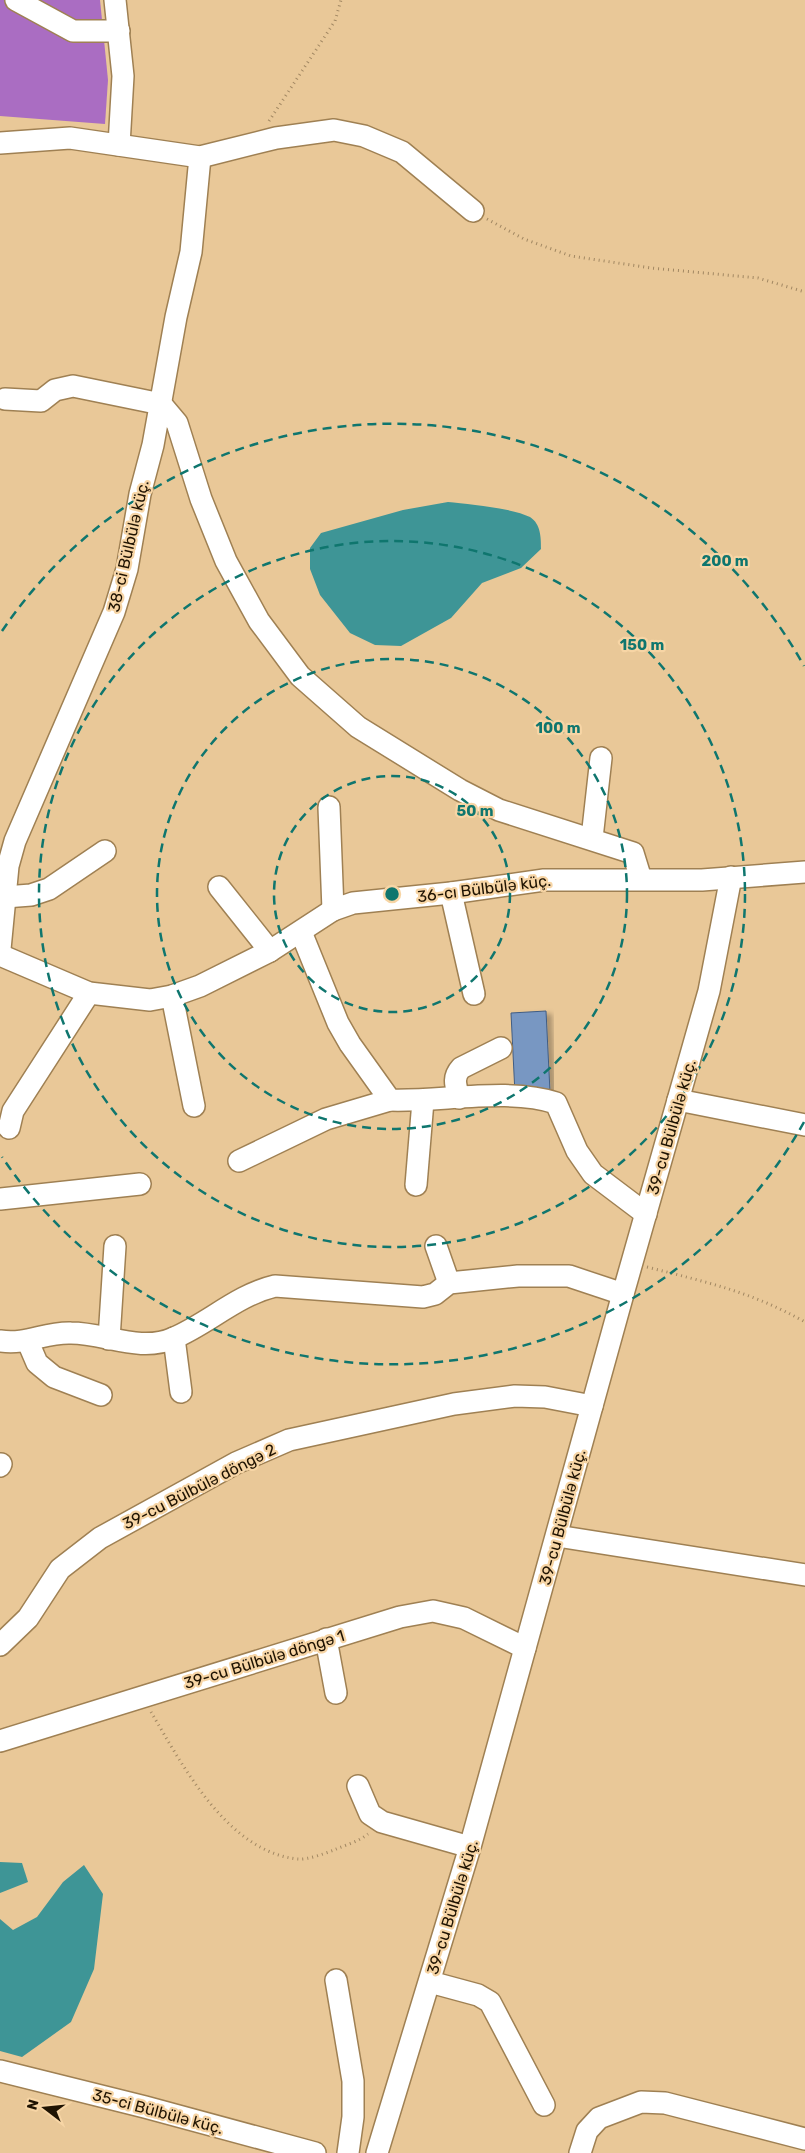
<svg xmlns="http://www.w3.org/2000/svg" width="805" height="2153" font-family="Rubik,sans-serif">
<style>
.forest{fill:#aa6dc2}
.water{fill:#3e9596}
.building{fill:#7897c2;stroke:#405d84;filter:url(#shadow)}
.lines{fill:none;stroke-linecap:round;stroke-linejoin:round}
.minor-casing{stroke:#9f8053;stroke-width:24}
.path{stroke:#a18762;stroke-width:3;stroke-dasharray:1 4;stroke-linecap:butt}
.minor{stroke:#fff;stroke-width:21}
.ring{fill:none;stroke:#0f766e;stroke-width:2.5;stroke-dasharray:9 6}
.labels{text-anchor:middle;stroke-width:4.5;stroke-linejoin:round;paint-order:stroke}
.street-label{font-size:16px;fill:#1f1302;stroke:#f7d5a5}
.centre{fill:#0f766e;stroke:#f7d5a5;stroke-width:2.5}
.ring-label{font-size:15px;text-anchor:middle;font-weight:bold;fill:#0f766e;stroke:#f7d5a5;stroke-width:4.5;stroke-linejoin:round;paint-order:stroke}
</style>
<defs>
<filter id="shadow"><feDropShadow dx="5.5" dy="3" stdDeviation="2.5" flood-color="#0004"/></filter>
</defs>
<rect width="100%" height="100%" fill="#e9c898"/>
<polygon class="forest" points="0,0 100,0 108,80 105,124 0,116"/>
<g class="water">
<path d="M448,502C468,504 512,508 530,517C541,524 541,538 541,549L521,568L482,583L451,618L401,646L375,645L350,633L320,595L310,569V548L321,533L403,510Z"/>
<polygon points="0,1862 22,1863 28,1882 0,1893"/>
<polygon points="84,1865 103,1894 94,1969 71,2022 22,2057 0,2051 0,1919 13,1930 37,1917 63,1882"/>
</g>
<polygon class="building" points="546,1011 550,1092 515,1094 511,1013"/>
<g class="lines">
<defs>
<g id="minor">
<polyline points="16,0 73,31 119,31"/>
<polyline points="115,0 123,76 119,145"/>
<polyline points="0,143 70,138 200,157 276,138 334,130 364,136 402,152 473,211"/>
<polyline points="5,399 41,401 55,390 73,386 161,404 177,423 201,499 226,561 259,621 300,676 358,727 460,790 499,810 633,853 641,879"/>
<polyline points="329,807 333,910"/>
<polyline points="592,838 601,758"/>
<polyline points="219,887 270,951"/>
<polyline points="451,893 474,994"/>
<polyline points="5,897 31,895 49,889 105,851"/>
<path d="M301,932L338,1023L350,1044L390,1100C440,1102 510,1087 556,1103L577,1151L593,1174L646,1214"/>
<polyline points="0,949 8,866 15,841 114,612 127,569 140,494 153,445 176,317 191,252 200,157"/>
<polyline points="0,955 89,993 150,1000 172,996 200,986 270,951 333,910 353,903 451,893 544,880 702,880 805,872"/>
<polyline points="172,996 194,1106"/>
<path d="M459,1098C456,1086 452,1078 461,1068L501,1048"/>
<polyline points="678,1100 805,1125"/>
<polyline points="9,1128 13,1111 89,993"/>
<polyline points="239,1161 326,1119 390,1100"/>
<polyline points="416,1185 423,1101"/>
<polyline points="0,1199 140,1184"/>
<polyline points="436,1246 449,1283"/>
<polyline points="174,1338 181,1392"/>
<polyline points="109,1339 115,1246"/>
<path d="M0,1341C28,1345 44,1332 71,1333C105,1333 140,1353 174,1338C209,1323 237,1295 275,1286L423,1297L435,1294L449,1283L518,1276H569L623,1294"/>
<polyline points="28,1342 37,1363 54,1377 101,1395"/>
<polyline points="0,1466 1,1464"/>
<polyline points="557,1536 805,1575"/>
<polyline points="326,1639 336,1693"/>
<polyline points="0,1645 28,1618 60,1569 100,1538 236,1463 289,1440 454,1404 515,1396 545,1397 592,1406"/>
<polyline points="0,1741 400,1617 433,1611 464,1618 525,1648"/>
<polyline points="358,1786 370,1814 382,1822 470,1847"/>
<polyline points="336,1980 353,2081 353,2117 348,2153"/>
<polyline points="430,1982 478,1995 490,2002 544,2105"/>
<polyline points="0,2071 145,2107 315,2153"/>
<polyline points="377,2153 470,1847 623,1294 709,991 731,877"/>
<polyline points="580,2153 587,2131 599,2118 641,2102 665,2103 805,2139"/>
</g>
</defs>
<use href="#minor" class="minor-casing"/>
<g class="path">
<polyline points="269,121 335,21 341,0"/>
<polyline points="487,219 524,239 571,256 651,268 758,278 805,292"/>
<path d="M647,1267C706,1282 752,1292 805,1322"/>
<path d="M151,1712C183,1766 227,1851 297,1859C308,1860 323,1854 334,1850C345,1845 358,1842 368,1834"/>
</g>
<use href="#minor" class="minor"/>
</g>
<g class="ring">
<circle cx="392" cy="894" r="118"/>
<circle cx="392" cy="894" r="235"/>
<circle cx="392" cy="894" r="353"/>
<path d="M804 1122A471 471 0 0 1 2 1157M2 631A471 471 0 0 1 804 666"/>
</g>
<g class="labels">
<g class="street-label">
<text transform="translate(128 546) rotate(-77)" y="6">38-ci Bülbülə küç.</text>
<text transform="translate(484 888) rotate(-7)" y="6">36-cı Bülbülə küç.</text>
<text transform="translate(671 1127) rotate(-74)" y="6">39-cu Bülbülə küç.</text>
<text transform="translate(199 1486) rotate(-27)" y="6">39-cu Bülbülə döngə 2</text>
<text transform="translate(562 1517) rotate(-75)" y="6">39-cu Bülbülə küç.</text>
<text transform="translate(264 1659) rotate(-17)" y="6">39-cu Bülbülə döngə 1</text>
<text transform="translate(452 1907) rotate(-73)" y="6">39-cu Bülbülə küç.</text>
<text transform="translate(158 2111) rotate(15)" y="6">35-ci Bülbülə küç.</text>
</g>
</g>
<circle cx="392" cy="894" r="8" class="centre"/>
<g class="ring-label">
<text x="725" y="566">200 m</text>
<text x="642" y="650">150 m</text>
<text x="558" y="733">100 m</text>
<text x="475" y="816">50 m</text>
</g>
<g transform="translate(45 2108) rotate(286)" stroke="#f7d5a5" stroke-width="4" paint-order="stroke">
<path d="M0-4L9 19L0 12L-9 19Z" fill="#1f1302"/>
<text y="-8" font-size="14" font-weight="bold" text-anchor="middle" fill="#1f1302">N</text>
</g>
</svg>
